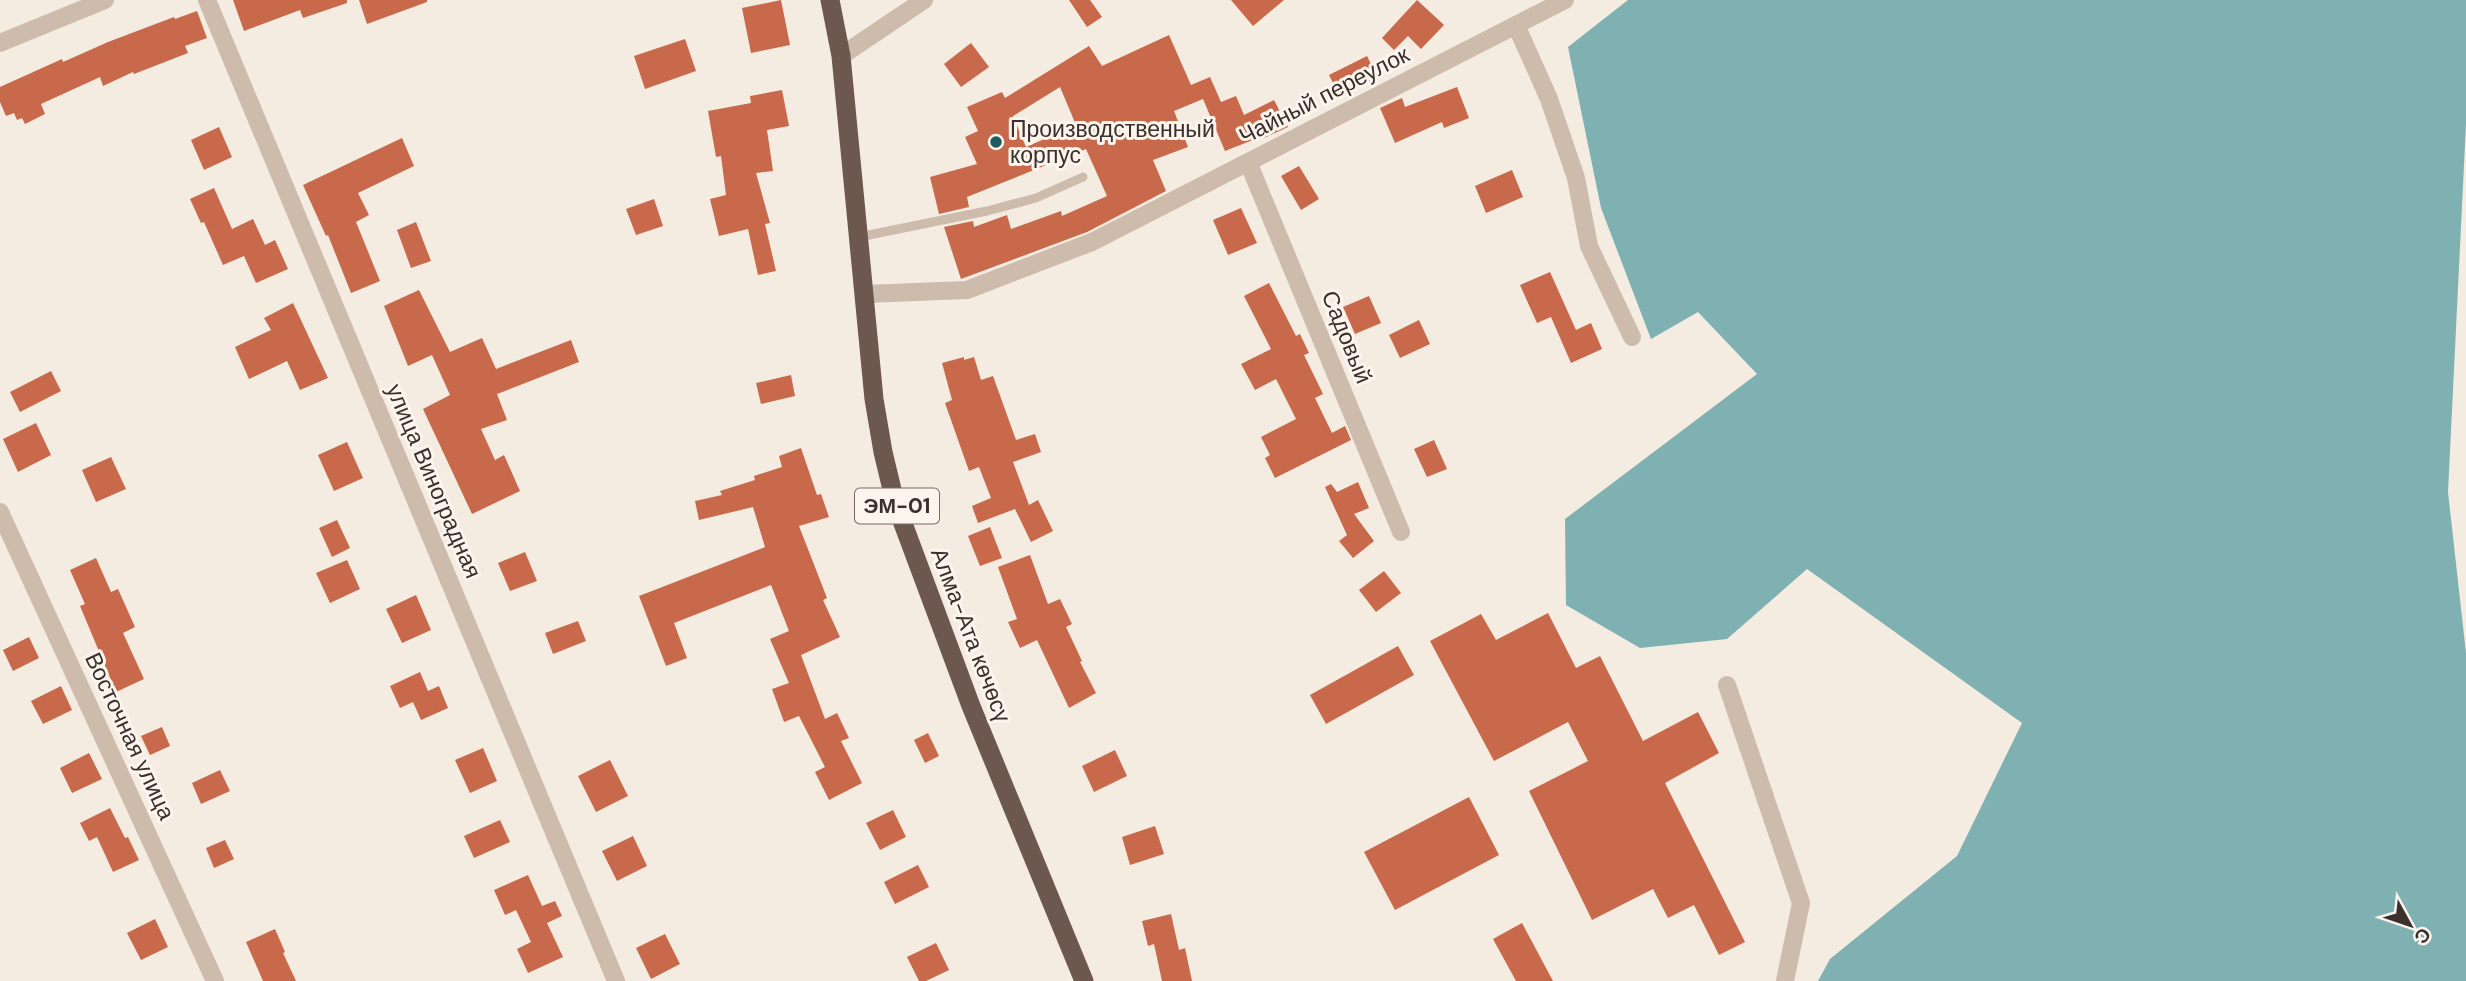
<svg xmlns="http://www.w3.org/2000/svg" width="2466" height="981" font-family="'DM Sans',sans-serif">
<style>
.water{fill:#7fb0b2}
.building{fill:#c8694b;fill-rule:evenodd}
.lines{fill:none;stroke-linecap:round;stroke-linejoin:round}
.service{stroke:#cdbbac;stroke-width:9}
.minor{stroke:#cdbbac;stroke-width:18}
.trunk{stroke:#6c584f;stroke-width:19}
.poi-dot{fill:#1f5a5e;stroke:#fbf5ee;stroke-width:2.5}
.labels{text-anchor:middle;stroke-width:6;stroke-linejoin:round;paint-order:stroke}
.shield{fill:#fbf5ee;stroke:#756b66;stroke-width:2}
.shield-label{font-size:21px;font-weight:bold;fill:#3b302b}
.street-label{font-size:23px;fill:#3b302b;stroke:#fbf5ee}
.poi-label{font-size:23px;fill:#3b302b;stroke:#fbf5ee;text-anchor:start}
</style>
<rect width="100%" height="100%" fill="#f4ebe1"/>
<polygon class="water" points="1628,0 2466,0 2466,124 2448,492 2466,653 2466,981 1818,981 1830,959 1957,856 2022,723 1807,569 1727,639 1640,648 1566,605 1565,519 1757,374 1698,312 1651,339 1601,208 1568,47"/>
<g class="building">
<polygon points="233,0 347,0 347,3 303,18 300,10 244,31"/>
<polygon points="359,0 427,0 427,2 367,24"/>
<polygon points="781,0 790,45 751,53 742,8"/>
<polygon points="1069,0 1090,0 1102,17 1087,27"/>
<polygon points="1231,0 1284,0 1253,26"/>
<polygon points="1417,0 1444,25 1421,49 1408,36 1394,50 1382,38"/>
<polygon points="197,11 207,38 185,46 188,53 134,74 133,72 103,86 100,77 41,104 45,114 25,124 22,118 17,120 14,113 6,116 0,102 0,87 62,59 63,62 108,42 174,17 175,19"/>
<path d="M1169,35L1191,85L1210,77L1221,102L1236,96L1244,115L1274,100L1288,127L1264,138L1263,136L1225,151L1203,99L1174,111L1188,147L1153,160L1166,191L1087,232L961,279L944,227L973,221L974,227L1007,215L1011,229L1061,211L1062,216L1107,196L1086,149L967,197L969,207L939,214L930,177L977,164L965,137L978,131L967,107L1002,92L1005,98L1089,46L1102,66ZM1060,87L1076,125L1026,147L1013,116Z"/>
<polygon points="685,39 696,71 645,89 634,56"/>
<polygon points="971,43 989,67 961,87 944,64"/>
<polygon points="1367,56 1378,78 1340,97 1329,75"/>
<polygon points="1457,87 1469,118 1444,128 1442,122 1395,143 1380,108 1402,98 1405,107"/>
<polygon points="782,90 789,126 767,130 773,171 756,173 770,223 765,224 776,271 758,275 748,229 719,236 710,199 726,195 721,156 716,157 708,111 751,103 750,96"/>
<polygon points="219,127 232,157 204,170 191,140"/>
<polygon points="402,138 414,166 358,193 369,215 356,222 380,281 351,293 328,235 326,236 303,185"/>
<polygon points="1299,166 1319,199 1301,210 1281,176"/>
<polygon points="1512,170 1523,197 1486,213 1475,186"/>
<polygon points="214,188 232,229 253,219 265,245 275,240 288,269 256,283 244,256 223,265 204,222 201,223 190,199"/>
<polygon points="654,199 663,226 636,235 626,209"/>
<polygon points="1241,208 1257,243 1228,255 1213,220"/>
<polygon points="416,222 431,261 411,268 397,230"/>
<polygon points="1550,272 1576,330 1591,323 1602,349 1571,363 1551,317 1537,323 1520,285"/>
<polygon points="1269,283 1296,336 1300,334 1309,353 1304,355 1323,394 1315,398 1332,433 1345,426 1351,440 1275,478 1265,458 1270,455 1261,437 1296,419 1276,379 1255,390 1241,364 1271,349 1244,296"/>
<polygon points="419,290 450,352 482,338 496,369 571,340 579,362 497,394 507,420 481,429 495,460 504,455 520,491 472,514 423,409 450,395 432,355 408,366 384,306"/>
<polygon points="1369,296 1381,323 1355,334 1343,307"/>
<polygon points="293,303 328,378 300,390 287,361 249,379 235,347 271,330 264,318"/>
<polygon points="1419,320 1430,344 1400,358 1389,335"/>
<polygon points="964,357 964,360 974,357 981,380 993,376 1016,440 1035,434 1041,452 1013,462 1029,505 1038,500 1053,531 1031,542 1015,509 978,523 972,506 991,498 979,467 969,471 945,403 952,400 942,363"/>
<polygon points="51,371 61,391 20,412 10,392"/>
<polygon points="791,375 795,396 761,404 756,383"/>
<polygon points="36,423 51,455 18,472 3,439"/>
<polygon points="1434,440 1447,469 1427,477 1414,449"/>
<polygon points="347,442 363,478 334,491 318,455"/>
<polygon points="801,448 817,495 821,494 829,517 799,526 827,598 823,600 840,637 801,655 825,719 837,713 849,738 841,741 862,783 829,800 815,772 825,767 799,716 784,722 772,689 789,683 770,639 789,631 771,585 674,623 687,658 666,666 639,596 765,547 753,507 699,520 695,501 722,495 720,491 755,480 754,476 782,467 779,456"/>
<polygon points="111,457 126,489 96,502 82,470"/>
<polygon points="1358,482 1369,508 1354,514 1374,541 1353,558 1339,541 1347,535 1325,487 1331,484 1337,492"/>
<polygon points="337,520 350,548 332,557 319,528"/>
<polygon points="990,527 1002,558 980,566 968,536"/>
<polygon points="525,552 537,581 510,591 498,563"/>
<polygon points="1030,555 1048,604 1060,599 1072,624 1066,627 1082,661 1080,662 1096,693 1069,708 1037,640 1020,648 1008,622 1017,619 998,567"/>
<polygon points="96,558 111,592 118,589 135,627 123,633 144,679 116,692 80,606 85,604 70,570"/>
<polygon points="347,560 360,589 330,603 316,573"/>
<polygon points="1384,571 1401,593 1376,612 1359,590"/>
<polygon points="416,595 431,630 402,643 386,609"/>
<polygon points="1548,613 1576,668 1600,656 1643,741 1698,712 1719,753 1665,783 1745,942 1719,955 1694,905 1668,918 1653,889 1592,920 1529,791 1588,761 1568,722 1494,761 1430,641 1481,614 1496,640"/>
<polygon points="578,621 586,641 553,654 545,633"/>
<polygon points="29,637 39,658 13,671 3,650"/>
<polygon points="1398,646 1414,675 1326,724 1310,695"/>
<polygon points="420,672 428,691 439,686 448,708 421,720 413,702 400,708 390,686"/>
<polygon points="61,686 72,710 43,724 31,701"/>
<polygon points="162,727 170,746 150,755 141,736"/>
<polygon points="928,733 939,756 925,763 914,740"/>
<polygon points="483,748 497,781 470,793 455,760"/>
<polygon points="1115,750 1127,776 1094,792 1082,766"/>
<polygon points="89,753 102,779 72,793 60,768"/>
<polygon points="610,760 628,796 596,812 578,776"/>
<polygon points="220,770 230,791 201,804 192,783"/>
<polygon points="1469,797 1499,855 1395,910 1364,852"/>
<polygon points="110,808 125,838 128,837 139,860 113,872 97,837 89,841 80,823"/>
<polygon points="893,810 906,837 880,850 866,823"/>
<polygon points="500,820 510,842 474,858 464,836"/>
<polygon points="1155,826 1164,854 1130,865 1122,837"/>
<polygon points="633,836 647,866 617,881 602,851"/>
<polygon points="225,840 234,859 214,868 206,848"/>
<polygon points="918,865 929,887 895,904 884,882"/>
<polygon points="528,875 542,906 555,901 562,916 547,923 563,957 528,973 517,949 531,942 516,910 505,915 494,890"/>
<polygon points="1171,914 1179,950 1185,948 1192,981 1162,981 1154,944 1148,946 1142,921"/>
<polygon points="155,919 168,947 141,960 127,933"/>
<polygon points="1522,923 1553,981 1516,981 1493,939"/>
<polygon points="275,929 285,952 283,953 296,981 263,981 246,942"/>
<polygon points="665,934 680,964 651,979 636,948"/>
<polygon points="936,943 949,970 926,981 919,981 907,957"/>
</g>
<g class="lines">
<polyline class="service" points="859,237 987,211 1036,198 1083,177"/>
<g class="minor">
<polyline points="207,0 616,981"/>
<polyline points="1516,25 1549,99 1576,178 1589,246 1632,337"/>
<polyline points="0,43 105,0"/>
<polyline points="841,56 924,0"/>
<polyline points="1248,162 1401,532"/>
<polyline points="865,294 967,290 1092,242 1565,0"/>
<polyline points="0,512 215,981"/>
<polyline points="1727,685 1801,903 1785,981"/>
</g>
<polyline class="trunk" points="830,0 841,56 874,399 883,452 895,502 971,706 1084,981"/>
</g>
<circle class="poi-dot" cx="996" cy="142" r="7"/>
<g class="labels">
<rect class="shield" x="855" y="488.5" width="84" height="35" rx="5"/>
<g class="shield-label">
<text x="897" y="513">ЭМ-01</text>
</g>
<g class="street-label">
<text transform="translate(1324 95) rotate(-27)" y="8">Чайный переулок</text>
<text transform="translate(1347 337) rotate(68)" y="8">Садовый</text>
<text transform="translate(434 481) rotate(67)" y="8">улица Виноградная</text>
<text transform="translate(971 635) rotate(69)" y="8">Алма-Ата көчөсү</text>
<text transform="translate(130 736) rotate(65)" y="8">Восточная улица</text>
</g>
<g class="poi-label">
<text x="1010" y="137">Производственный<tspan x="1010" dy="26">корпус</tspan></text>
</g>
</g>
<g transform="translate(2410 925) rotate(130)" stroke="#fbf5ee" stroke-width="5" paint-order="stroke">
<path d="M0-5L12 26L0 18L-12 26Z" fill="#3b302b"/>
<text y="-10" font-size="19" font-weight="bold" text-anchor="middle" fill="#3b302b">С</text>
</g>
</svg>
